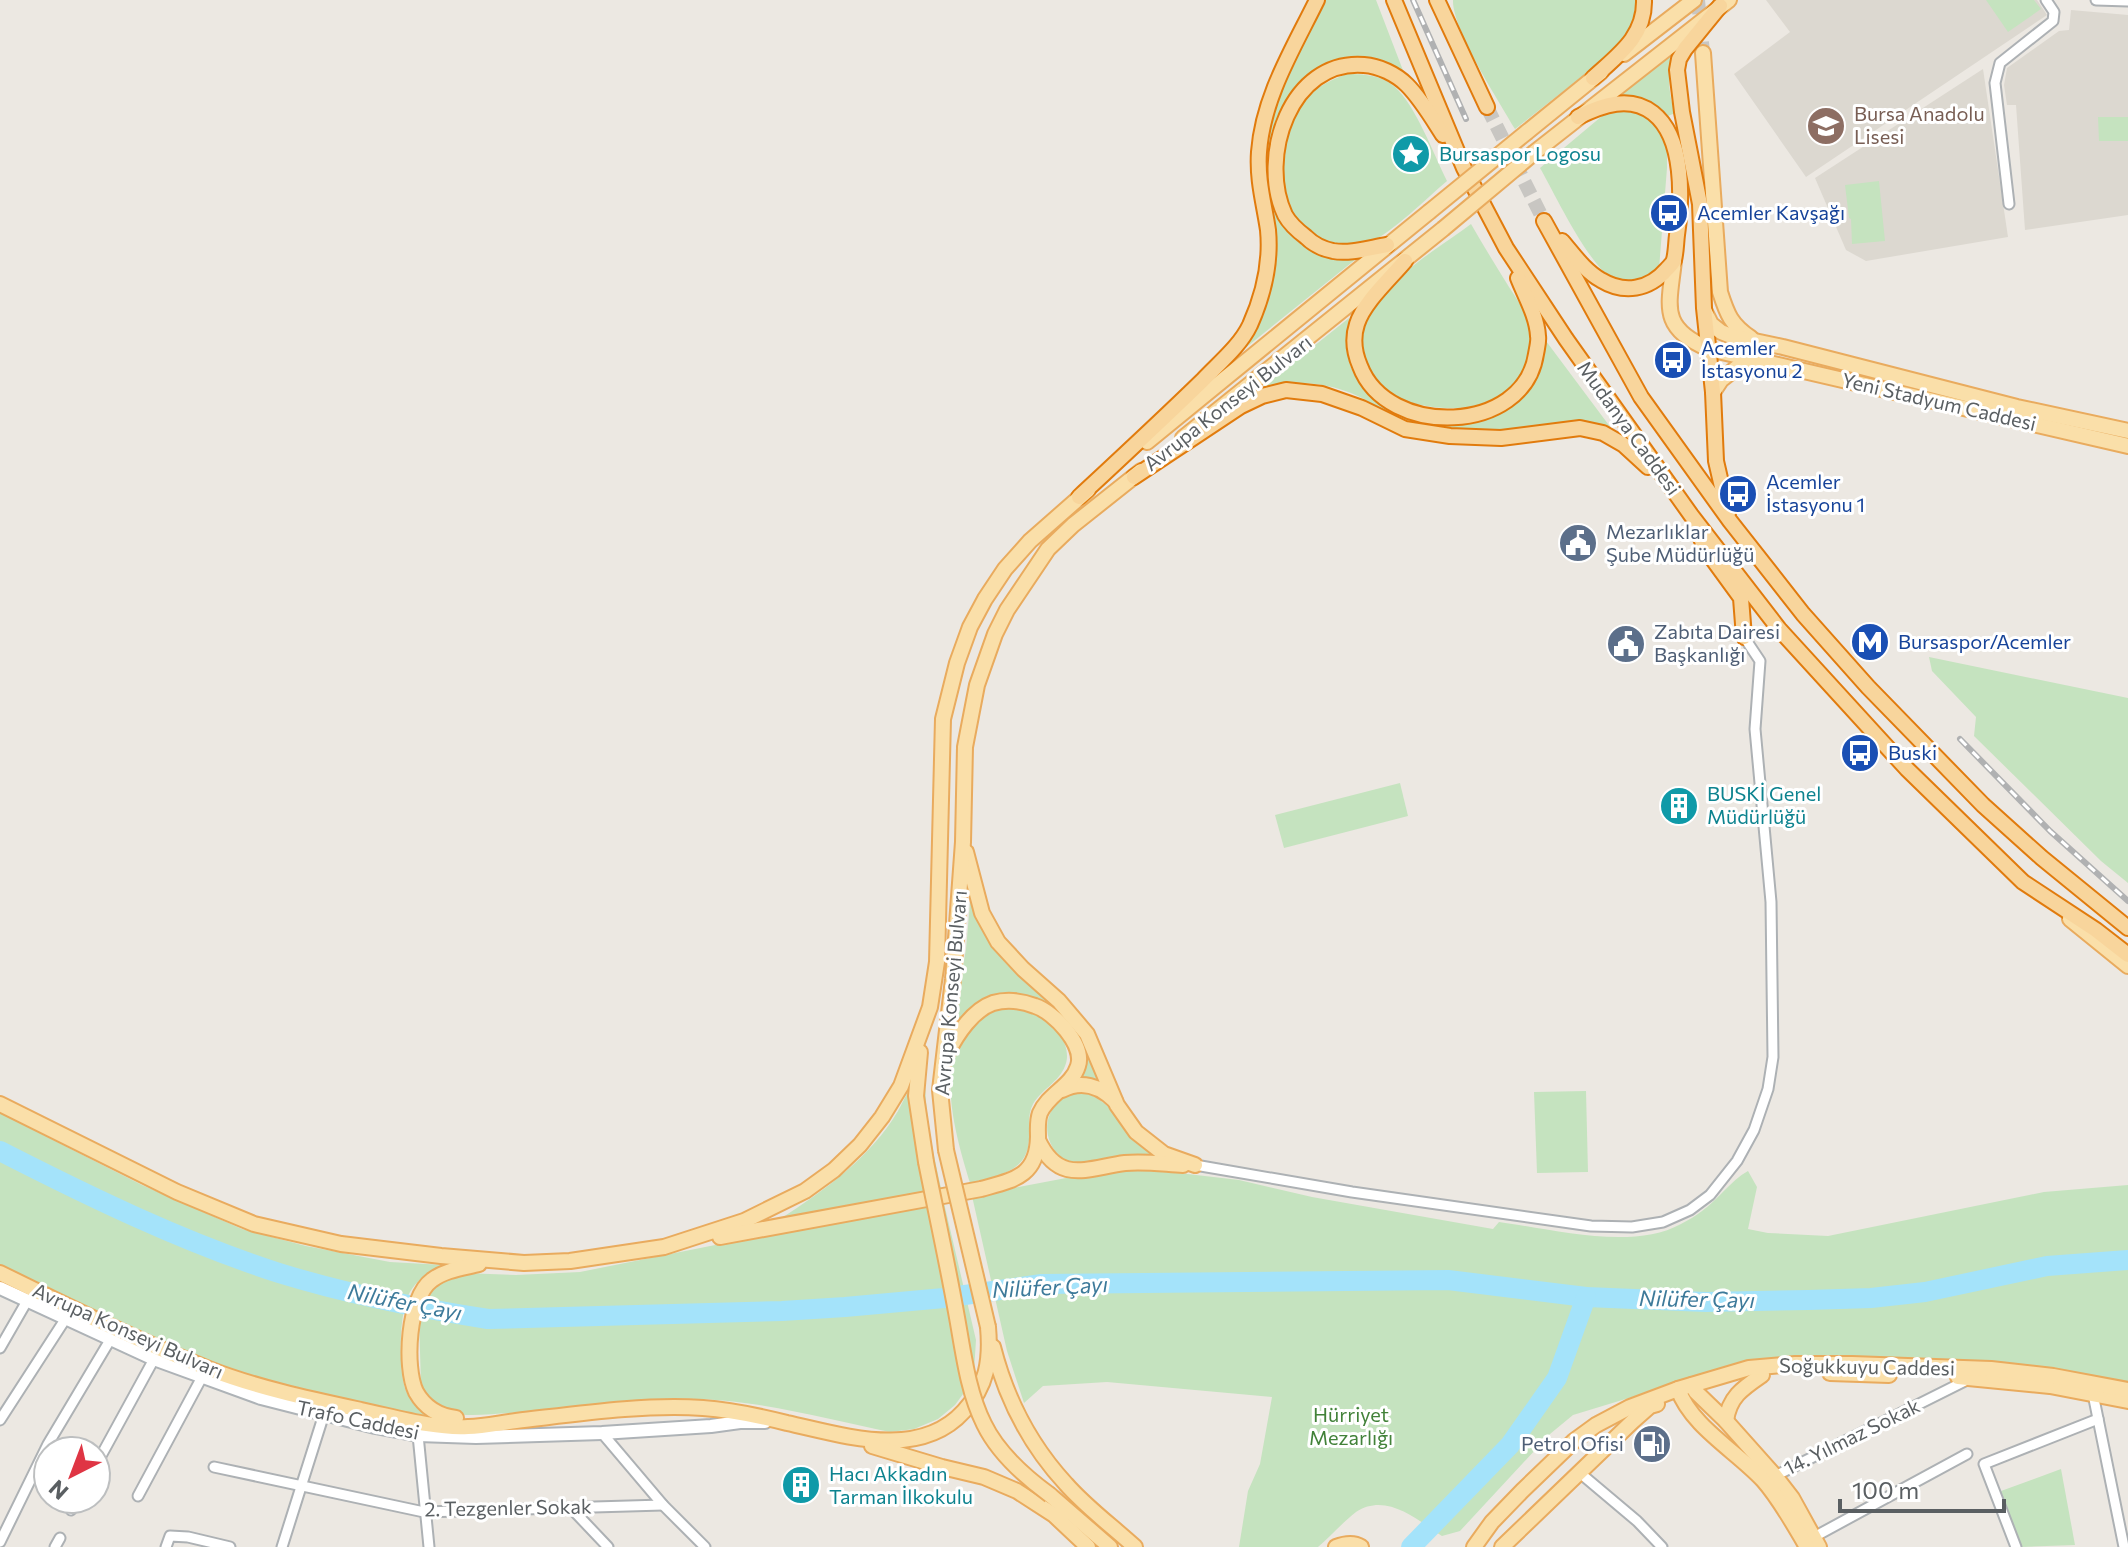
<svg xmlns="http://www.w3.org/2000/svg" width="2128" height="1547" font-family="Commissioner,sans-serif">
<style>
.education{fill:#dcd8d0}
.green{fill:#c5e3bf}
.lines{fill:none;stroke-linecap:round;stroke-linejoin:round}
.river{stroke:#a4e3fa;stroke-width:20}
.primary-tunnel{stroke:#c8c6c2;stroke-width:14;stroke-dasharray:14 7;stroke-linecap:butt}
.trunk-tunnel{stroke:#c8c6c2;stroke-width:14;stroke-dasharray:14 7;stroke-linecap:butt}
.minor-casing{stroke:#adb1b4;stroke-width:13}
.secondary-casing{stroke:#aeb3b7;stroke-width:16}
.primary-casing{stroke:#e9ab5e;stroke-width:18}
.trunk-casing{stroke:#e17b0d;stroke-width:18}
.minor{stroke:#fff;stroke-width:9}
.secondary{stroke:#fff;stroke-width:12}
.primary{stroke:#fadfa9;stroke-width:14}
.trunk{stroke:#f8d59c;stroke-width:14}
.rail-casing{stroke:#b0b1b2;stroke-width:6}
.rail{stroke:#fff;stroke-width:3;stroke-dasharray:9;stroke-linecap:butt}
.primary-bridge-casing{stroke:#e9ab5e;stroke-width:18;stroke-linecap:butt}
.primary-bridge{stroke:#fadfa9;stroke-width:14}
.labels{text-anchor:middle;stroke-width:6;stroke-linejoin:round;paint-order:stroke}
.education-label{font-size:20px;fill:#785e54;stroke:#fff;text-anchor:start}
.culture-label{font-size:20px;fill:#0d838f;stroke:#fff;text-anchor:start}
.transit-label{font-size:20px;fill:#164399;stroke:#fff;text-anchor:start}
.street-label{font-size:20px;fill:#5a5f62;stroke:#fff}
.service-label{font-size:20px;fill:#4e5e75;stroke:#fff;text-anchor:start}
.park-label{font-size:20px;fill:#428239;stroke:#fff}
.water-label{font-size:22px;font-style:italic;fill:#3d7a9a;stroke:#fff}
</style>
<rect width="100%" height="100%" fill="#ece8e2"/>
<g class="education">
<polygon points="1766,0 2037,0 2047,15 1806,177 1734,74 1790,32"/>
<polygon points="2071,10 2128,15 2128,215 2025,230 2016,105 2007,105 2004,85 2007,68 2059,31 2069,30"/>
<polygon points="1983,69 2008,237 1866,261 1846,250 1815,178"/>
</g>
<g class="green">
<path d="M1324,0H1376L1404,73C1393,68 1382,61 1370,59C1328,51 1290,85 1277,123C1271,138 1272,155 1271,171C1271,179 1271,188 1272,196C1278,238 1315,260 1356,259L1244,349L1262,314L1266,189L1265,161L1270,118L1283,85Z"/>
<path d="M1453,0H1636L1633,23L1627,36L1612,53L1515,129C1499,101 1452,29 1453,0Z"/>
<polygon points="1986,0 2034,0 2041,9 2008,32"/>
<path d="M1668,56L1672,60C1667,78 1669,95 1675,113L1666,117L1639,99L1617,96Z"/>
<path d="M1347,74C1363,74 1382,75 1395,87C1416,106 1434,155 1447,181C1428,197 1392,233 1370,242C1357,247 1341,246 1327,241C1267,221 1273,127 1314,91C1324,83 1336,78 1347,74Z"/>
<path d="M1625,108L1645,113L1657,123L1667,142V168L1659,269C1655,272 1649,280 1644,281C1639,283 1624,283 1619,282C1593,276 1554,192 1540,168L1608,111Z"/>
<polygon points="2098,117 2128,117 2128,141 2099,141"/>
<polygon points="1879,181 1885,241 1852,244 1851,219 1849,218 1845,185"/>
<path d="M1471,224C1483,245 1496,266 1509,287C1517,299 1528,315 1531,330C1533,339 1529,351 1527,360C1515,404 1467,413 1427,406C1414,404 1399,400 1388,391C1378,384 1371,373 1366,362C1359,347 1359,331 1366,316C1382,282 1440,247 1471,224Z"/>
<path d="M1349,318C1347,337 1345,355 1353,372C1382,432 1486,440 1528,392C1540,378 1544,359 1546,341L1611,428C1602,426 1591,423 1581,422C1557,420 1532,429 1508,431C1479,433 1450,431 1422,426C1397,421 1387,412 1366,400C1333,382 1295,378 1259,390Z"/>
<polygon points="1929,657 2128,698 2128,883 2101,861 1974,736 1976,717 1932,671"/>
<polygon points="1400,783 1408,816 1284,848 1275,815"/>
<path d="M971,892C979,920 986,942 1007,964C1030,988 1061,1005 1080,1034C1090,1049 1096,1069 1103,1086L1079,1078C1081,1075 1084,1071 1085,1067C1092,1035 1030,1010 1008,997L951,1036L966,949Z"/>
<path d="M1004,1007C1016,1008 1029,1008 1040,1015C1056,1024 1073,1047 1065,1066C1059,1082 1042,1089 1033,1104C1027,1115 1030,1127 1029,1140C1027,1173 996,1176 970,1183C952,1123 925,1034 1004,1007Z"/>
<path d="M927,1050C921,1098 931,1142 941,1188L780,1219C824,1191 871,1157 898,1111C909,1091 918,1070 927,1050Z"/>
<polygon points="1586,1091 1588,1172 1537,1173 1534,1092"/>
<path d="M1083,1092C1115,1104 1112,1116 1134,1138C1141,1145 1151,1151 1159,1157C1146,1155 1135,1153 1121,1155C1106,1158 1087,1167 1072,1163C1049,1156 1039,1124 1055,1106C1062,1096 1072,1094 1083,1092Z"/>
<path d="M0,1113L142,1185L242,1229L306,1246L390,1262L444,1265C431,1272 418,1278 410,1292C399,1310 398,1371 406,1391C411,1403 422,1410 432,1417C366,1404 299,1393 236,1372C155,1344 78,1305 0,1269Z"/>
<path d="M1145,1169L1239,1180L1312,1197L1493,1229L1499,1222C1552,1229 1632,1251 1681,1224C1688,1220 1696,1216 1702,1211C1719,1199 1730,1181 1748,1171L1757,1187L1748,1229L1768,1233L1828,1236L2044,1192L2128,1185V1386L1913,1359L1701,1376L1573,1415L1550,1434L1460,1531L1442,1536C1417,1520 1387,1492 1356,1512C1343,1522 1331,1536 1318,1547H1239L1248,1491L1260,1464L1272,1397L1107,1382L1043,1386L1024,1403L1007,1351L972,1196L1082,1175Z"/>
<path d="M944,1203L976,1340L974,1371L966,1390L955,1405L938,1419L914,1429L890,1432C821,1418 744,1396 674,1399C619,1402 565,1411 510,1413C490,1414 469,1417 450,1413C436,1410 426,1396 421,1384L419,1319L425,1298L436,1285L462,1273L516,1275L580,1272L821,1224Z"/>
<polygon points="2061,1469 2075,1545 2021,1547 2001,1491"/>
</g>
<g class="lines">
<g class="river">
<path d="M0,1151C90,1197 183,1242 279,1273C347,1294 417,1308 488,1319L782,1311L845,1307L944,1298L1042,1284L1448,1280L1586,1297L1706,1302L1808,1300L1871,1298L1925,1292L2047,1266L2128,1260"/>
<polyline points="1411,1547 1510,1445 1557,1378 1586,1297"/>
</g>
<polyline class="primary-tunnel" points="1698,0 1703,53"/>
<polyline class="trunk-tunnel" points="1487,107 1544,221"/>
<defs>
<g id="minor">
<polyline points="2096,0 2128,1"/>
<polyline points="2009,204 1995,83 2000,63 2053,21 2054,12 2046,0"/>
<polyline points="1195,1165 1352,1192 1591,1226 1632,1227 1663,1222 1690,1210 1710,1195 1737,1161 1754,1130 1768,1089 1773,1057 1771,902 1755,729 1760,661 1744,637"/>
<polyline points="0,1348 27,1301"/>
<polyline points="2093,1394 2124,1547"/>
<polyline points="0,1420 66,1318"/>
<polyline points="602,1433 663,1505 705,1547"/>
<polyline points="418,1435 429,1547"/>
<polyline points="96,1465 154,1359"/>
<polyline points="214,1467 424,1512 663,1505"/>
<polyline points="1580,1473 1637,1521 1662,1547"/>
<polyline points="1775,1476 1969,1379"/>
<polyline points="138,1496 202,1377"/>
<polyline points="571,1508 608,1547"/>
<polyline points="71,1510 77,1499"/>
<polyline points="1814,1537 1967,1454"/>
<polyline points="0,1542 48,1444 110,1340"/>
<polyline points="55,1547 60,1538"/>
<polyline points="166,1547 170,1536 188,1537 230,1547"/>
<polyline points="282,1547 324,1414"/>
<polyline points="2016,1547 1984,1464 2098,1419"/>
</g>
<polyline id="secondary" points="0,1288 154,1359 261,1398 375,1427 418,1435 476,1437 602,1433 711,1426 740,1422 765,1422"/>
<g id="primary">
<path d="M1703,53L1720,292C1727,314 1731,325 1751,338"/>
<polyline points="1624,54 1694,0"/>
<polyline points="1527,132 1601,72"/>
<polyline points="1535,152 1729,0"/>
<path d="M1674,261C1669,306 1659,328 1709,349L2128,446"/>
<polyline points="1705,312 1711,324 1721,332 1731,336 1783,347 2017,407 2128,431"/>
<polyline points="1713,392 1721,380 1749,358"/>
<polyline points="1183,438 1443,229"/>
<polyline points="1147,442 1429,212"/>
<polyline points="966,852 982,913 998,942 1023,969 1059,1001 1087,1034 1117,1105 1136,1132 1164,1154 1195,1165"/>
<polyline points="2070,919 2128,966"/>
<polyline points="920,1052 916,1096 926,1162"/>
<path d="M1062,1090C1081,1080 1100,1086 1115,1101"/>
<polyline points="0,1104 177,1192 254,1224 341,1244 441,1256 524,1263 570,1261 664,1247 744,1221 805,1191 834,1170 860,1145 882,1117 901,1086 930,1007 937,962 943,719 957,663 970,627 985,599 1005,569 1030,541 1088,490"/>
<path d="M1038,1140C1059,1185 1087,1168 1125,1163C1144,1161 1164,1164 1183,1165"/>
<polyline points="946,1150 940,1090 953,979 963,842 965,747 977,685 995,634 1007,610 1048,549 1073,525 1141,471"/>
<path d="M720,1237L981,1189C1013,1180 1037,1177 1038,1137C1038,1129 1037,1121 1040,1113C1048,1094 1072,1086 1078,1066C1085,1045 1054,1012 1035,1006C1022,1001 1007,999 993,1003C973,1010 957,1034 948,1052"/>
<path d="M0,1273C69,1307 138,1341 209,1369C258,1388 310,1399 361,1410C395,1417 434,1429 468,1427C484,1427 500,1423 516,1421C577,1414 642,1404 703,1408C732,1410 759,1416 787,1423C843,1435 919,1461 964,1411C987,1386 991,1360 988,1327"/>
<path d="M993,1347C1006,1398 1030,1445 1066,1484C1086,1507 1112,1526 1135,1547"/>
<polyline points="1830,1373 1889,1375"/>
<polyline points="1958,1377 2050,1386 2128,1401"/>
<polyline points="1692,1385 1696,1392 1726,1421 1775,1476 1792,1498 1819,1547"/>
<path d="M1678,1389C1691,1426 1736,1451 1763,1480C1780,1499 1794,1525 1807,1547"/>
<path d="M456,1418C439,1416 425,1408 416,1392C404,1367 408,1297 432,1280C445,1270 463,1268 479,1264"/>
<path d="M1726,1421C1729,1397 1743,1388 1762,1375"/>
<polyline points="872,1446 942,1467 984,1477 1017,1491 1054,1515 1088,1547"/>
<polyline points="1050,1495 1110,1547"/>
<path d="M1336,1547C1344,1544 1353,1542 1361,1547"/>
<polyline points="1474,1547 1492,1522 1522,1491 1574,1441 1596,1425 1630,1407 1678,1389 1749,1368 1795,1364 1852,1364 1991,1369 2053,1376 2128,1390"/>
<polyline points="1502,1547 1633,1421 1650,1406 1657,1404"/>
</g>
<g id="trunk">
<polyline points="1394,0 1464,168 1506,248 1566,339 1691,515 1779,629 1907,769 2023,882 2096,930 2128,955"/>
<polyline points="1437,0 1487,107"/>
<polyline points="1720,6 1685,49 1679,59 1677,70 1682,112 1700,204 1704,308 1713,392 1716,461 1728,513"/>
<path d="M1593,78C1618,55 1645,37 1644,0"/>
<polyline points="1544,221 1641,397 1730,521 1803,614 1868,687 1983,805 2042,858 2128,928"/>
<path d="M1562,241C1574,255 1585,271 1601,280C1624,294 1649,290 1667,269C1669,267 1673,263 1674,260C1676,252 1676,243 1677,235C1682,200 1685,138 1653,113C1630,95 1602,105 1578,117"/>
<path d="M1387,245C1369,248 1350,254 1333,251C1323,249 1313,244 1306,237C1298,231 1290,224 1285,215C1258,158 1290,59 1364,65C1379,66 1396,74 1407,85C1421,99 1432,118 1443,135"/>
<path d="M1405,261C1390,279 1364,302 1357,324C1352,339 1354,352 1360,366C1387,438 1524,435 1536,354C1537,348 1539,341 1538,336C1537,316 1525,296 1518,278"/>
<polyline points="1134,477 1241,406 1262,396 1286,390 1322,394 1362,408 1405,429 1450,436 1501,438 1580,428 1603,433 1624,445 1648,467"/>
<path d="M1079,497C1121,458 1162,420 1203,380C1219,363 1240,346 1250,325C1263,296 1271,262 1268,230C1264,203 1257,180 1259,152C1263,97 1293,49 1317,0"/>
<polyline points="1699,534 1706,550 1741,598 1744,637"/>
</g>
</defs>
<use href="#minor" class="minor-casing"/>
<use href="#secondary" class="secondary-casing"/>
<use href="#primary" class="primary-casing"/>
<use href="#trunk" class="trunk-casing"/>
<use href="#minor" class="minor"/>
<use href="#secondary" class="secondary"/>
<use href="#primary" class="primary"/>
<use href="#trunk" class="trunk"/>
<defs>
<g id="rail">
<polyline points="1413,0 1466,119"/>
<polyline points="1960,739 2050,831 2128,901"/>
</g>
</defs>
<use href="#rail" class="rail-casing"/>
<use href="#rail" class="rail"/>
<defs>
<g id="primary-bridge">
<polyline points="1429,212 1527,132"/>
<polyline points="1443,229 1535,152"/>
<polyline points="946,1150 988,1327"/>
<path d="M926,1162C936,1212 947,1262 956,1312C963,1349 967,1390 984,1424C998,1453 1024,1476 1050,1495"/>
</g>
</defs>
<use href="#primary-bridge" class="primary-bridge-casing"/>
<use href="#primary-bridge" class="primary-bridge"/>
</g>
<defs>
<symbol id="school-disc" viewBox="-11 -11 22 22"><circle r="9.5" fill="#8d6e63" stroke="#fff"/><path d="M0-5L7-2L0 1L-7-2ZM-4 1L0 2.5L4 1V4Q0 6-4 4Z" fill="#fff"/></symbol>
<symbol id="sight-disc" viewBox="-11 -11 22 22"><circle r="9.5" fill="#0f9aa8" stroke="#fff"/><path d="M0-6L1.8-2.2L6-1.7L2.9 1.2L3.7 5.4L0 3.3L-3.7 5.4L-2.9 1.2L-6-1.7L-1.8-2.2Z" fill="#fff"/></symbol>
<symbol id="bus-disc" viewBox="-11 -11 22 22"><circle r="9.5" fill="#1a4fb4" stroke="#fff"/><path d="M-5-6H5V4H4V6H2V4H-2V6H-4V4H-5ZM-3.5-4V0h7V-4ZM-3.5 1.2v1.5H-2V1.2ZM2 1.2v1.5H3.5V1.2Z" fill="#fff"/></symbol>
<symbol id="civic-disc" viewBox="-11 -11 22 22"><circle r="9.5" fill="#5c6f8a" stroke="#fff"/><path d="M-.6-6.5H3V-4.5H.6V-3L4-1V1h2V6H-6V1h2V-1L-.6-3ZM-1.2 2.5V6h2.4V2.5Z" fill="#fff"/></symbol>
<symbol id="metro-disc" viewBox="-11 -11 22 22"><circle r="9.5" fill="#1a4fb4" stroke="#fff"/><path d="M-5.5 5V-5H-3L0 0L3-5H5.5V5H3V-.5L0 4L-3-.5V5Z" fill="#fff"/></symbol>
<symbol id="building-disc" viewBox="-11 -11 22 22"><circle r="9.5" fill="#0f9aa8" stroke="#fff"/><path d="M-4-6H4V6H1V3H-1V6H-4ZM-2.5-4.3h1.7v1.8h-1.7ZM.8-4.3h1.7v1.8H.8ZM-2.5-1h1.7V.8h-1.7ZM.8-1h1.7V.8H.8Z" fill="#fff"/></symbol>
<symbol id="fuel-disc" viewBox="-11 -11 22 22"><circle r="9.5" fill="#5c6f8a" stroke="#fff"/><path d="M-5.5-6h7V0h2V4h1.3V-2.5L3-4.5l.8-.8L6-3V5H2.5V1h-1V6h-7ZM-4.2-4.7v3.2H.2V-4.7Z" fill="#fff"/></symbol>
</defs>
<g fill-rule="evenodd">
<use href="#school-disc" x="1804" y="104" width="44" height="44"/>
<use href="#sight-disc" x="1389" y="132" width="44" height="44"/>
<use href="#bus-disc" x="1647" y="191" width="44" height="44"/>
<use href="#bus-disc" x="1651" y="338" width="44" height="44"/>
<use href="#bus-disc" x="1716" y="472" width="44" height="44"/>
<use href="#civic-disc" x="1556" y="521" width="44" height="44"/>
<use href="#metro-disc" x="1848" y="620" width="44" height="44"/>
<use href="#civic-disc" x="1604" y="622" width="44" height="44"/>
<use href="#bus-disc" x="1838" y="731" width="44" height="44"/>
<use href="#building-disc" x="1657" y="784" width="44" height="44"/>
<use href="#fuel-disc" x="1630" y="1422" width="44" height="44"/>
<use href="#building-disc" x="779" y="1463" width="44" height="44"/>
</g>
<g class="labels">
<g class="education-label">
<text x="1854" y="121">Bursa Anadolu<tspan x="1854" dy="23">Lisesi</tspan></text>
</g>
<g class="culture-label">
<text x="1439" y="161">Bursaspor Logosu</text>
<text x="1707" y="801">BUSKİ Genel<tspan x="1707" dy="23">Müdürlüğü</tspan></text>
<text x="829" y="1481">Hacı Akkadın<tspan x="829" dy="23">Tarman İlkokulu</tspan></text>
</g>
<g class="transit-label">
<text x="1697" y="220">Acemler Kavşağı</text>
<text x="1701" y="355">Acemler<tspan x="1701" dy="23">İstasyonu 2</tspan></text>
<text x="1766" y="489">Acemler<tspan x="1766" dy="23">İstasyonu 1</tspan></text>
<text x="1898" y="649">Bursaspor/Acemler</text>
<text x="1888" y="760">Buski</text>
</g>
<g class="street-label">
<text transform="translate(1939 402) rotate(13)" y="7">Yeni Stadyum Caddesi</text>
<text transform="translate(1228 403) rotate(-38)" y="7">Avrupa Konseyi Bulvarı</text>
<text transform="translate(1629 428) rotate(54)" y="7">Mudanya Caddesi</text>
<text transform="translate(951 993) rotate(-85)" y="7">Avrupa Konseyi Bulvarı</text>
<text transform="translate(128 1331) rotate(24)" y="7">Avrupa Konseyi Bulvarı</text>
<text transform="translate(1867 1367) rotate(1)" y="7">Soğukkuyu Caddesi</text>
<text transform="translate(358 1420) rotate(12)" y="7">Trafo Caddesi</text>
<text transform="translate(1852 1437) rotate(-26)" y="7">14. Yılmaz Sokak</text>
<text transform="translate(508 1508) rotate(-1)" y="7">2. Tezgenler Sokak</text>
</g>
<g class="service-label">
<text x="1606" y="539">Mezarlıklar<tspan x="1606" dy="23">Şube Müdürlüğü</tspan></text>
<text x="1654" y="639">Zabıta Dairesi<tspan x="1654" dy="23">Başkanlığı</tspan></text>
<text x="1624" y="1451" text-anchor="end">Petrol Ofisi</text>
</g>
<g class="park-label">
<text x="1351" y="1422">Hürriyet<tspan x="1351" dy="23">Mezarlığı</tspan></text>
</g>
<g class="water-label">
<text transform="translate(1050 1287) rotate(-3)" y="8">Nilüfer Çayı</text>
<text transform="translate(1697 1299) rotate(1)" y="8">Nilüfer Çayı</text>
<text transform="translate(405 1302) rotate(11)" y="8">Nilüfer Çayı</text>
</g>
</g>
<g transform="translate(72 1475) rotate(222)"><circle r="38" fill="#ffffff" stroke="#bdbfc0" stroke-width="2"/>
<path d="M0-6L14 30L0 20L-14 30Z" fill="#df3544"/>
<text y="-12" font-size="22" font-weight="bold" text-anchor="middle" fill="#5a5f62">N</text>
</g>
<path d="M1840 1499v12h164v-12" fill="none" stroke="#5a5f62" stroke-width="4"/>
<text x="1852" y="1499" font-size="24" fill="#5a5f62" stroke="#ffffff" stroke-width="6" paint-order="stroke">100 m</text>
</svg>
